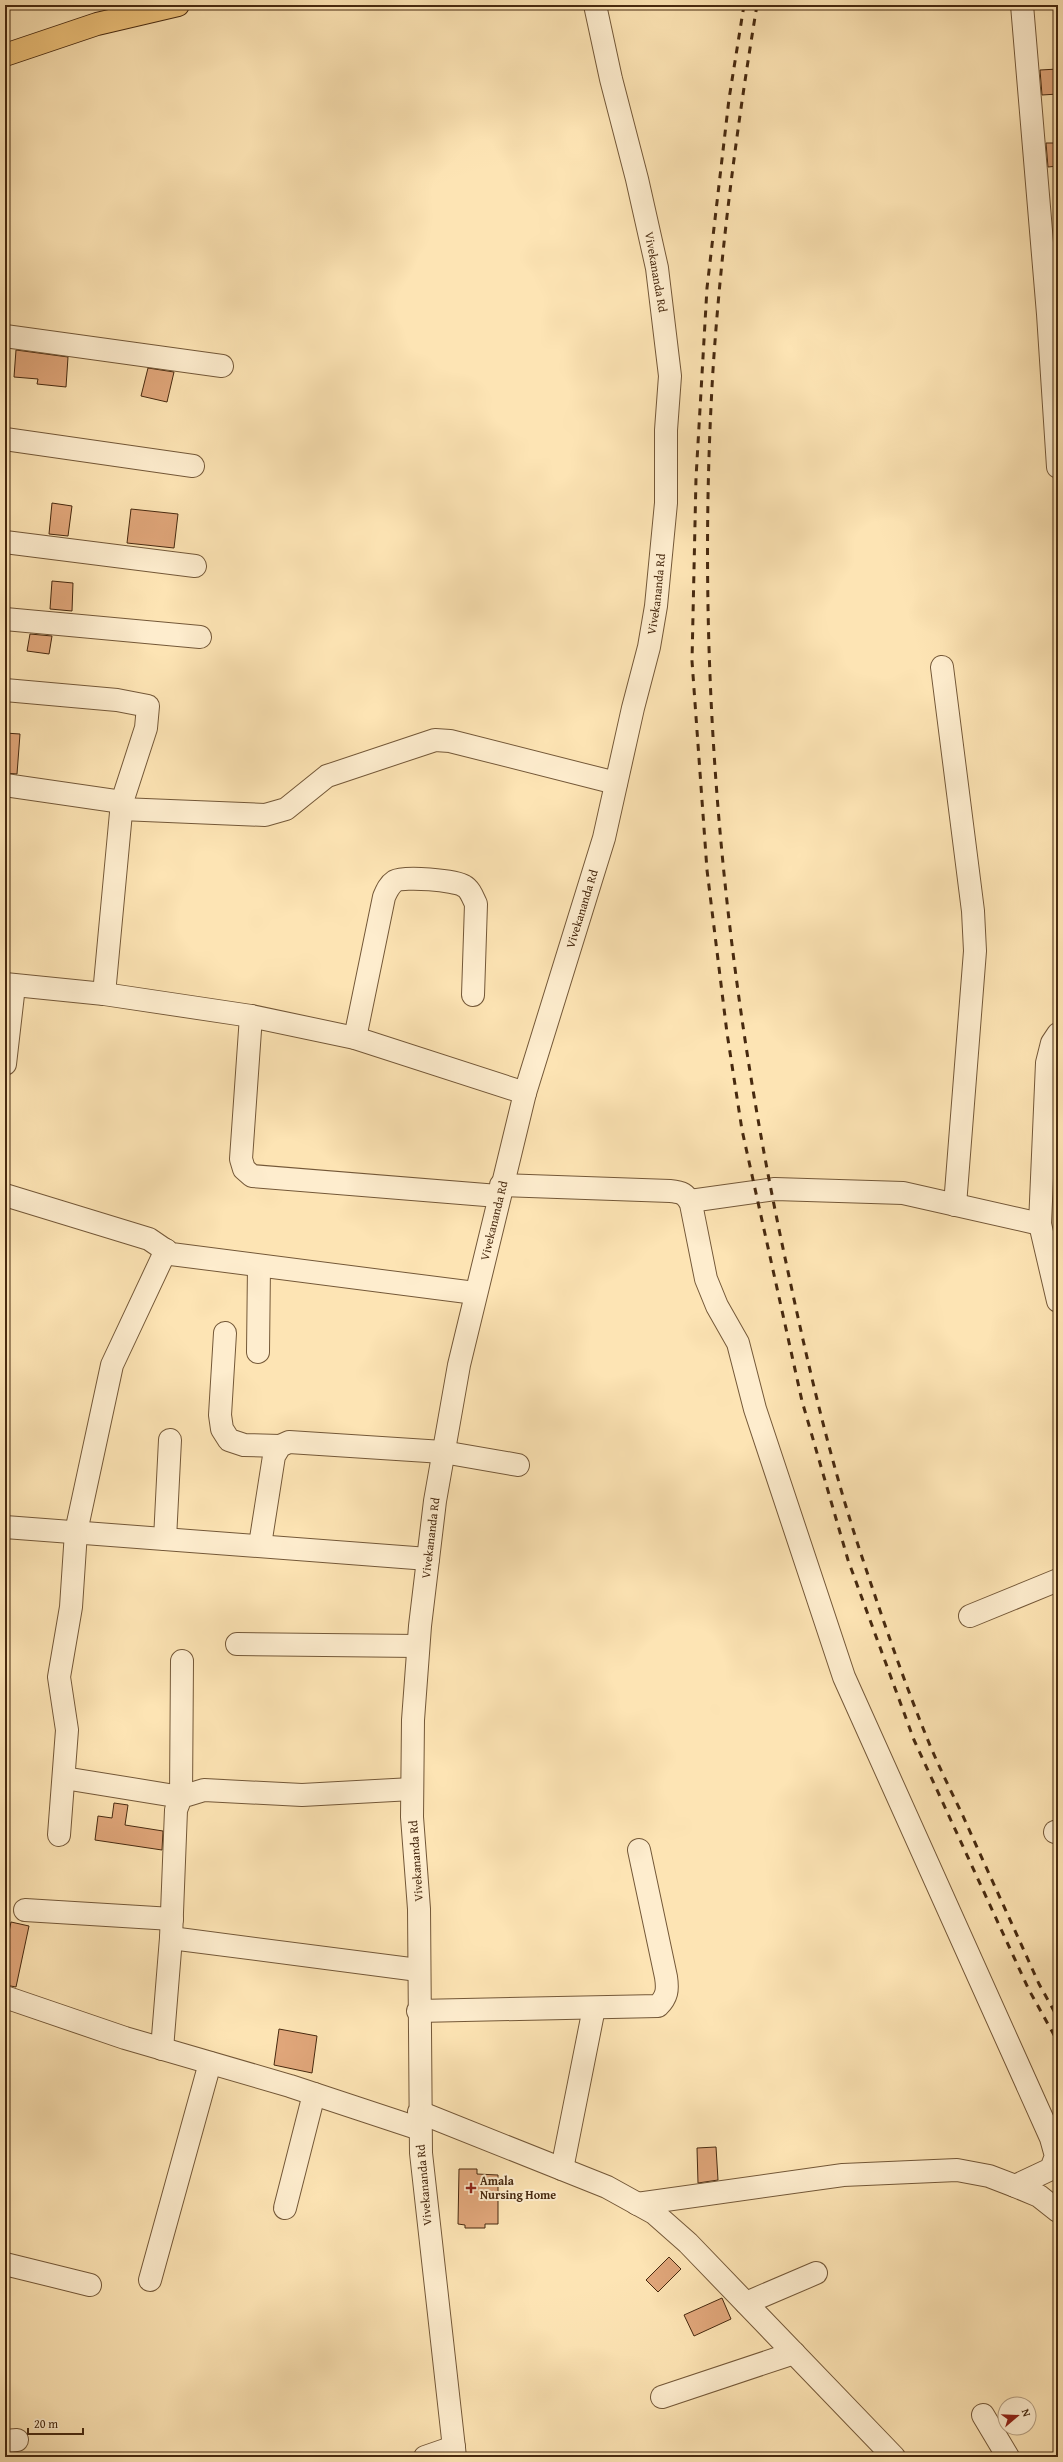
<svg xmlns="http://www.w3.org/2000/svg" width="1063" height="2462" font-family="'Gentium Book Plus',serif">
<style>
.building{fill:#e0a67a;stroke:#47290f}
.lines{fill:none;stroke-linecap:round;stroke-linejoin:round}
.minor-casing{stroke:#745838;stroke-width:24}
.major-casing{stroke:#47290f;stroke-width:24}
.minor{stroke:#feedce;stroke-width:22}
.major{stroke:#eec27a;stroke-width:22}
.rail{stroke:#47290f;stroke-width:3;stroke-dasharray:7 7;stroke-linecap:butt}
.poi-dot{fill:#8f2418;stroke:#feedce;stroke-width:1.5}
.labels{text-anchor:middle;stroke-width:4;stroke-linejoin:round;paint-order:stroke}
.street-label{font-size:12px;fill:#47290f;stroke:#feedce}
.poi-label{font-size:12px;font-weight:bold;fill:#47290f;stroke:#feedce;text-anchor:start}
</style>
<rect width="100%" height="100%" fill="#fde4b4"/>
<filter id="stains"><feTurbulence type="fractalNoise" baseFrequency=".005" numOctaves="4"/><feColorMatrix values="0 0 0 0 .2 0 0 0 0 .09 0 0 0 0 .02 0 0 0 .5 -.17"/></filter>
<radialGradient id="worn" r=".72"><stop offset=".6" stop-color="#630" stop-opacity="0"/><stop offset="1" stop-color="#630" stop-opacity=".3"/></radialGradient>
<g class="building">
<polygon points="1058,69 1058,94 1042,95 1040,70"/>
<polygon points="1046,143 1058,143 1058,166 1048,167"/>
<polygon points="16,350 68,357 66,387 37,384 38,379 14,377"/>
<polygon points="148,368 174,372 167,402 141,396"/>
<polygon points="52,503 72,506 68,536 49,534"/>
<polygon points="131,509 178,514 174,548 127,543"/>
<polygon points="52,581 73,583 72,611 50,609"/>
<polygon points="30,634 52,636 49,654 27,651"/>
<polygon points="5,733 20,734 17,774 5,773"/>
<polygon points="114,1803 128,1805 125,1825 163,1831 162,1850 95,1840 98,1816 112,1818"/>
<polygon points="11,1922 29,1926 16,1987 5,1985 5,1951"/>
<polygon points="279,2029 317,2036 312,2073 274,2065"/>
<polygon points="716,2147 718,2180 698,2183 697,2148"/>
<polygon points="459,2169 477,2169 477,2174 498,2175 498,2224 485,2224 485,2228 465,2228 465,2225 458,2224"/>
<polygon points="669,2257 681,2269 658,2292 646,2280"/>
<polygon points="722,2298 731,2319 694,2336 684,2315"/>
</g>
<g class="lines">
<defs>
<g id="minor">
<polyline points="1022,5 1048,314 1058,467"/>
<polyline points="5,336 222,366"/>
<polyline points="5,439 193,466"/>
<polyline points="5,542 195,566"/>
<polyline points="5,619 200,637"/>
<polyline points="942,667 973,911 975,951 955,1205"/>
<polyline points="5,690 117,700 148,706 146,728 122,802 104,994"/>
<polyline points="5,785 122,802"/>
<polyline points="121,809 265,815 286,809 327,776 435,740 450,741 616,783"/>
<polyline points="5,984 104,994 251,1016 355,1038 525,1093"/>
<polyline points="251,1016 241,1159 244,1169 252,1176 498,1196"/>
<polyline points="1058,1034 1052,1043 1047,1063 1040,1224 1058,1301"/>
<path d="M355,1038L384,897C387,890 389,885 395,881C404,876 455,880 464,886C470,889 473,898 476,904L473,995"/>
<polyline points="5,1064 14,986"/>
<path d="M501,1185L670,1191C682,1192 686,1194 691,1204L706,1279L717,1306L738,1343L755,1409L844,1677L1051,2138L1056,2156L1051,2169L1015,2186"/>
<polyline points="5,1195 149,1239 171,1254 475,1293"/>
<polyline points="690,1201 775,1189 903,1193 1040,1224"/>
<polyline points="225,1333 220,1415 222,1429 229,1440 244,1445 280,1446"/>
<polyline points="258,1352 259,1266"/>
<polyline points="5,1527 428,1559"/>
<polyline points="165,1539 170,1440"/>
<polyline points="260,1545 274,1456 280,1446 289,1442 443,1452 518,1465"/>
<polyline points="970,1616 1058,1580"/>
<polyline points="237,1644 418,1646"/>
<polyline points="64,1778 181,1797 182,1661"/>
<polyline points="1055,1832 1058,1831"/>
<polyline points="59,1835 67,1730 59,1677 71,1607 76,1532 112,1365 166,1250"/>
<polyline points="25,1910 172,1919"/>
<polyline points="171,1938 418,1970"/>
<polyline points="5,1997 125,2038 290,2086 420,2129"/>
<path d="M418,2011L658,2006C667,1997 668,1990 666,1977L639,1850"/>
<polyline points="162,2049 171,1938 176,1810 181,1797 204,1790 302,1795 412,1789"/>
<polyline points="419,2112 607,2187 654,2213 688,2243 894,2457"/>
<polyline points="562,2169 594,2008"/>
<polyline points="637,2204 843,2175 957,2170 989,2176 1015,2186 1039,2196 1058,2211"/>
<polyline points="285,2208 314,2094"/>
<polyline points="5,2264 90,2285"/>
<polyline points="150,2280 210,2063"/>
<polyline points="746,2303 816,2273"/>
<polyline points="662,2397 794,2353"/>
<polyline points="983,2415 1008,2457"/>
<polyline points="5,2441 17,2440"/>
<polyline points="425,2457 454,2447"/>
<path id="s1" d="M455,2457L421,2153L419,1909L412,1817L413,1720L420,1626L435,1501L459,1365L525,1093L604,838L633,708L649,647L656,606L666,503V430L670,376L657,268L637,179L611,79L595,5"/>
</g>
<polyline id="major" points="5,55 97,24 178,5"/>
</defs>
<use href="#minor" class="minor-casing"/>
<use href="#major" class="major-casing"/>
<use href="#minor" class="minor"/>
<use href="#major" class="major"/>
<g class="rail">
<polyline points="744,5 729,99 707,288 696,478 692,661 707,870 727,1033 742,1130 802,1401 848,1560 914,1740 1029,1990 1058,2042"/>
<path d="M757,5C737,126 721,247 713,370C695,666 722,963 784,1253C806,1356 829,1459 863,1560C882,1617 902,1676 925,1733C936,1761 950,1789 963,1816C988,1872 1014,1928 1039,1984L1058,2018"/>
</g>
</g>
<path class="poi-dot" d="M469 2182h4v4h4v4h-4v4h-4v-4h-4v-4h4z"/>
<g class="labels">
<g class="street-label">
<text transform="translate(656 272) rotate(80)" y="4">Vivekananda Rd</text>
<text dy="4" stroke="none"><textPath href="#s1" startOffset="1894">Vivekananda Rd</textPath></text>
<text dy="4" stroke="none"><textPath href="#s1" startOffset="1570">Vivekananda Rd</textPath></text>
<text dy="4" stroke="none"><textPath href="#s1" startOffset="1246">Vivekananda Rd</textPath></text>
<text dy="4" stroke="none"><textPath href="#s1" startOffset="922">Vivekananda Rd</textPath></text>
<text transform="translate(416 1861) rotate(-94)" y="4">Vivekananda Rd</text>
<text transform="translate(424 2185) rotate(-95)" y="4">Vivekananda Rd</text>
</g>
<g class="poi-label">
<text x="480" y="2185">Amala<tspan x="480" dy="14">Nursing Home</tspan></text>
</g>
</g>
<rect width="1063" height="2462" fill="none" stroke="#fde4b4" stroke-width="20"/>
<rect x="6" y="6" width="1051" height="2450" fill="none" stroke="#47290f" stroke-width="2"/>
<rect x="10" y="10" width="1043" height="2442" fill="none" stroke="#47290f"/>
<g transform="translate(1017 2416) rotate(71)"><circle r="19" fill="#feedce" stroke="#b59f82"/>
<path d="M0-3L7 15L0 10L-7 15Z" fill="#8f2418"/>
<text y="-6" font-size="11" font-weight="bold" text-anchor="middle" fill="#47290f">N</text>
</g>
<path d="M28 2428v6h55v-6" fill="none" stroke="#47290f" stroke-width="2"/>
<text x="34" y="2428" font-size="12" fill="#47290f" stroke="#feedce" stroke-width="3" paint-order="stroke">20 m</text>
<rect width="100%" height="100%" filter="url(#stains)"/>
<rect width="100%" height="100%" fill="url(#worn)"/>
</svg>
